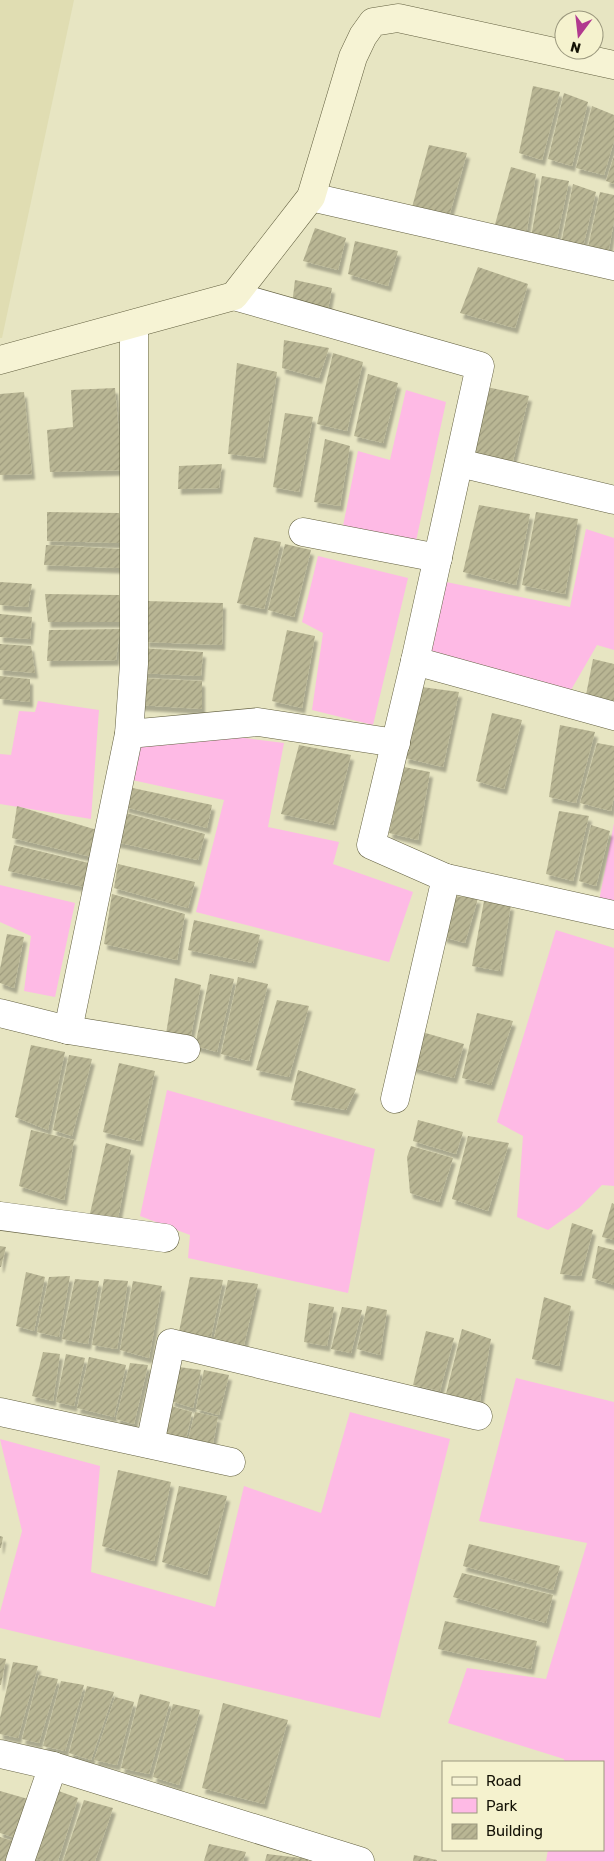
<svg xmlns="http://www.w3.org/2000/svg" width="614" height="1861" font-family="Rubik,sans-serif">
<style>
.built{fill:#e0ddb2}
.green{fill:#febae5}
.building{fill:url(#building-hatch);filter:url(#shadow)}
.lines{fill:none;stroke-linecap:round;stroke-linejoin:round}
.minor-casing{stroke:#636041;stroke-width:29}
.secondary-casing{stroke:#636041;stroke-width:29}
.minor{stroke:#fff;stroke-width:28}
.secondary{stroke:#f6f3d4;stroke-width:28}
</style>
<defs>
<pattern id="building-hatch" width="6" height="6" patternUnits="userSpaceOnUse" patternTransform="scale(1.25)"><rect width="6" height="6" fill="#b9b694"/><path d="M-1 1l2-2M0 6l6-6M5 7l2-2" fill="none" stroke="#9e9b7e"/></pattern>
<filter id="shadow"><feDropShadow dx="3" dy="5.5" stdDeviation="1" flood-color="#0004"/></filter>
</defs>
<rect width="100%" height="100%" fill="#e7e5c2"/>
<polygon class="built" points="0,0 74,0 2,338 0,338"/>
<g class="green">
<polygon points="406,390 446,402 416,541 343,526 358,451 390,460"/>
<polygon points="586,529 614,538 614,650 597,645 571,690 429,657 446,582 570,607"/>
<polygon points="318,556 408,578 373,725 312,710 323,633 302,622"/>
<polygon points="38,701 99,710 91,819 0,804 0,754 11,755 19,711 35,712"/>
<polygon points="237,737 284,743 268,827 339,842 333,864 413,892 389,962 196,912 224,800 132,780 140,743"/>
<polygon points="614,823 614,905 599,901"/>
<polygon points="0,885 75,903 55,997 24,991 31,936 0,922"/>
<polygon points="556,930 614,948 614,1186 602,1185 579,1208 548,1230 517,1217 523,1136 497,1122"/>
<polygon points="167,1090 375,1149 348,1293 188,1258 190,1235 140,1216"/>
<polygon points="516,1378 614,1402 614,1861 546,1861 548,1850 603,1850 603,1762 564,1762 564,1759 448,1723 467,1668 546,1679 587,1543 479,1521"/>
<polygon points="350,1412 450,1439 380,1718 0,1628 0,1612 22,1531 0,1439 100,1466 91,1572 215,1607 244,1486 321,1513"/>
</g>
<g class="building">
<polygon points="533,86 560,92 542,160 519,153"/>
<polygon points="564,93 588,102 572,166 548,159"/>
<polygon points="592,106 614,115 614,141 604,175 576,168"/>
<polygon points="429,145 467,153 448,220 411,211"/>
<polygon points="614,156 614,184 606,181"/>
<polygon points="511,167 536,174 526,236 494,228"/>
<polygon points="542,176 569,181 556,243 531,237"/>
<polygon points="573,184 596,192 582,251 561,244"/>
<polygon points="600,192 614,195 614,221 608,255 587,252"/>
<polygon points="315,228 346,238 338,270 303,261"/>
<polygon points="355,241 398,251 388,286 348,274"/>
<polygon points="478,267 528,284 515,328 460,313"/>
<polygon points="295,280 332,288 327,315 292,305"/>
<polygon points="284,340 329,348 319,378 282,368"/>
<polygon points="333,353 363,362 347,431 317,424"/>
<polygon points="237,363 277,372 263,458 228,454"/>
<polygon points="368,374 398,383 383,443 354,436"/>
<polygon points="487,387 529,396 512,465 471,456"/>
<polygon points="115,388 122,470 50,472 47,430 73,427 71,390"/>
<polygon points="24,392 32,474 0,475 0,394"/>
<polygon points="285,413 313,417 299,492 273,487"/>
<polygon points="325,439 350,446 340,506 314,502"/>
<polygon points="222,464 219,488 178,489 179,466"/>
<polygon points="479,505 530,514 516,585 463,572"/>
<polygon points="47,512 119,513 121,543 47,541"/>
<polygon points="536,512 578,519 565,594 522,585"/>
<polygon points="254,537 281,542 264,609 237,603"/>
<polygon points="285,544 311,550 294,617 268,610"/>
<polygon points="46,545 121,549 119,568 44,565"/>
<polygon points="0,582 32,584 28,607 0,605"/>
<polygon points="45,594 119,595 120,622 48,622"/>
<polygon points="145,601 223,603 222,645 146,642"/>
<polygon points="0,614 32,617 30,639 0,637"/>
<polygon points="120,629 116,660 47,661 49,630"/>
<polygon points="287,630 315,636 302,708 272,701"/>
<polygon points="0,644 31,646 35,673 0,670"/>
<polygon points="141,648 203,652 201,676 139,673"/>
<polygon points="593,659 614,664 614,702 586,695"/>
<polygon points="0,676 30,679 30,702 0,699"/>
<polygon points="139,678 202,681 202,709 139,705"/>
<polygon points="422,687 459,692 443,767 405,758"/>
<polygon points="492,713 522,720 504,789 476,781"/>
<polygon points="560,725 595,732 576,803 549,797"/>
<polygon points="597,743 614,746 614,796 611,811 580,803"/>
<polygon points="299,745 351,755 333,825 281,814"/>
<polygon points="404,767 430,772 418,840 389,833"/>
<polygon points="128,787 212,805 207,828 125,807"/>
<polygon points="17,806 97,830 96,858 12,838"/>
<polygon points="559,811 589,816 573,881 546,874"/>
<polygon points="122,812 205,834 198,860 116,842"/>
<polygon points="591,825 610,831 596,886 579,881"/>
<polygon points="14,845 93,864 89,888 8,871"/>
<polygon points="118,864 195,882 188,908 114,888"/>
<polygon points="112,894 185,914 177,960 104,944"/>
<polygon points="453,896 478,898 465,943 443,937"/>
<polygon points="484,901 511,905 500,971 472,966"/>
<polygon points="194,920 260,935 253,963 188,950"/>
<polygon points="7,934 24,937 14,988 0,983 0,969"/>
<polygon points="210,974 234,979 217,1052 195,1046"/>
<polygon points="238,977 268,984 249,1061 221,1054"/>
<polygon points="175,978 201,985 190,1040 166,1034"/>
<polygon points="277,1000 309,1006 289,1077 256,1070"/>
<polygon points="477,1013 513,1021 491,1085 462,1078"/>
<polygon points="422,1032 464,1044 454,1078 411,1067"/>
<polygon points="31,1045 65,1052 48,1130 15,1117"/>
<polygon points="69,1055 92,1059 72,1136 53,1130"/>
<polygon points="119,1063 155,1071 140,1141 103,1132"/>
<polygon points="298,1070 356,1089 346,1110 291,1100"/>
<polygon points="418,1120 463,1132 456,1154 413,1141"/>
<polygon points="31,1130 74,1140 64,1200 19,1186"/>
<polygon points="468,1136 509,1143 488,1211 452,1199"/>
<polygon points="106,1143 131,1150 117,1224 89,1218"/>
<polygon points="411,1146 453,1158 439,1202 410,1193 407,1157"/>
<polygon points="612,1203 614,1204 614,1240 602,1237"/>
<polygon points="572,1223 593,1230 581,1276 560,1274"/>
<polygon points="0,1246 6,1247 1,1267 0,1267"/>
<polygon points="598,1246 614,1250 614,1285 592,1278"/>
<polygon points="26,1272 45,1277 34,1331 16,1326"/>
<polygon points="70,1276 59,1337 37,1332 49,1277"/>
<polygon points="190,1277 223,1280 211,1337 179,1332"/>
<polygon points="75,1279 99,1281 88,1344 62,1339"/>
<polygon points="104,1279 128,1281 117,1349 92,1345"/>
<polygon points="228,1280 258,1284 244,1345 214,1338"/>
<polygon points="133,1281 162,1286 149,1358 120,1350"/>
<polygon points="544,1297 571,1306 559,1366 532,1359"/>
<polygon points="309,1303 334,1307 327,1346 304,1342"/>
<polygon points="367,1306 387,1310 380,1355 357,1349"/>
<polygon points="342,1307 362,1310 351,1353 331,1349"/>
<polygon points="462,1329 491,1339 480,1401 446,1394"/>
<polygon points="426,1331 454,1338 440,1391 413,1385"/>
<polygon points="43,1352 60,1354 53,1401 32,1396"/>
<polygon points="66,1354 85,1358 74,1406 56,1402"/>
<polygon points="89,1357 126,1365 114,1417 77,1408"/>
<polygon points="130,1363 148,1365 134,1424 116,1419"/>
<polygon points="179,1367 201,1370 193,1408 171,1401"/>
<polygon points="204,1370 229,1375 219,1415 196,1409"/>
<polygon points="171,1406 192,1412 185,1444 165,1439"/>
<polygon points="195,1412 218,1417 212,1449 187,1444"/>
<polygon points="118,1470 171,1482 154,1561 102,1546"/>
<polygon points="179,1486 227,1496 207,1575 162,1562"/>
<polygon points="0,1536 3,1537 1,1548 0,1548"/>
<polygon points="469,1544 560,1566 553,1590 463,1566"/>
<polygon points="462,1573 553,1595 546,1623 453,1597"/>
<polygon points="445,1621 537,1641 531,1669 438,1649"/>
<polygon points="0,1658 6,1659 1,1685 0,1685"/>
<polygon points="13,1662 38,1666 18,1738 0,1734 0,1718"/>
<polygon points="39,1675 58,1679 39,1743 22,1739"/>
<polygon points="61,1681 84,1685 65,1751 43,1746"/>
<polygon points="87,1686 114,1692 91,1760 69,1753"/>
<polygon points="140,1694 170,1702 149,1774 121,1768"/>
<polygon points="115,1697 134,1702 117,1765 94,1760"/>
<polygon points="223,1703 288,1720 264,1804 202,1788"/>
<polygon points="173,1704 200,1710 179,1785 153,1777"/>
<polygon points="53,1789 78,1798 58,1861 43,1861 30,1857"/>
<polygon points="0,1791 28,1799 16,1838 0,1833"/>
<polygon points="84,1800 113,1808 95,1861 63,1861"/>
<polygon points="0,1837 16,1842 9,1861 0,1861"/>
<polygon points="209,1844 246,1852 243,1861 204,1861"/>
<polygon points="267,1854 309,1859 308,1861 265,1861"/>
<polygon points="414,1855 437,1860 437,1861 413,1861"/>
</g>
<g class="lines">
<defs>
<g id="minor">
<polyline points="311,197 614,266"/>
<polyline points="234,296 480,366 415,661 371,845 446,878 614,915"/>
<polyline points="459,463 614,500"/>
<polyline points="303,532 438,558"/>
<polyline points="415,661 614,716"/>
<polyline points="129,734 258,722 396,743"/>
<polyline points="0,1013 68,1030 186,1049"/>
<polyline points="68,1030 129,734 134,664 134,324"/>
<polyline points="395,1099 446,878"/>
<polyline points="0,1216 165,1238"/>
<polyline points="0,1412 231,1462"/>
<polyline points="150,1444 171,1343 478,1416"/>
<polyline points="0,1754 53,1766"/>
<polyline points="20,1861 53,1766 360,1861"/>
</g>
<polyline id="secondary" points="0,360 234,296 311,197 353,57 363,36 373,22 398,18 614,65"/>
</defs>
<use href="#minor" class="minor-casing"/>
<use href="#secondary" class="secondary-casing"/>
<use href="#minor" class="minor"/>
<use href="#secondary" class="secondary"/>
</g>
<rect x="442" y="1761" width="162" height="90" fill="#f5f2ce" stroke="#9b987e"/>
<rect x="452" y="1777" width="25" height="8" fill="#f6f3d4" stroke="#9b987e"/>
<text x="486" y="1786" font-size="15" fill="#141206">Road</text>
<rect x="452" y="1798" width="25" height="15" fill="#febae5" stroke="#9b987e"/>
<text x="486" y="1811" font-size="15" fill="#141206">Park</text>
<rect x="452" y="1824" width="25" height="15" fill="url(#building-hatch)" stroke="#9b987e"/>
<text x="486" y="1836" font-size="15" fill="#141206">Building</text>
<g transform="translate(579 35) rotate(195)"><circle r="24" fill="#f5f2ce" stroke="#9b987e"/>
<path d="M0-4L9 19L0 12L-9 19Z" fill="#b1398f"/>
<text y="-8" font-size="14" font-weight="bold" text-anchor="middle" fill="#141206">N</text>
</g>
</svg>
